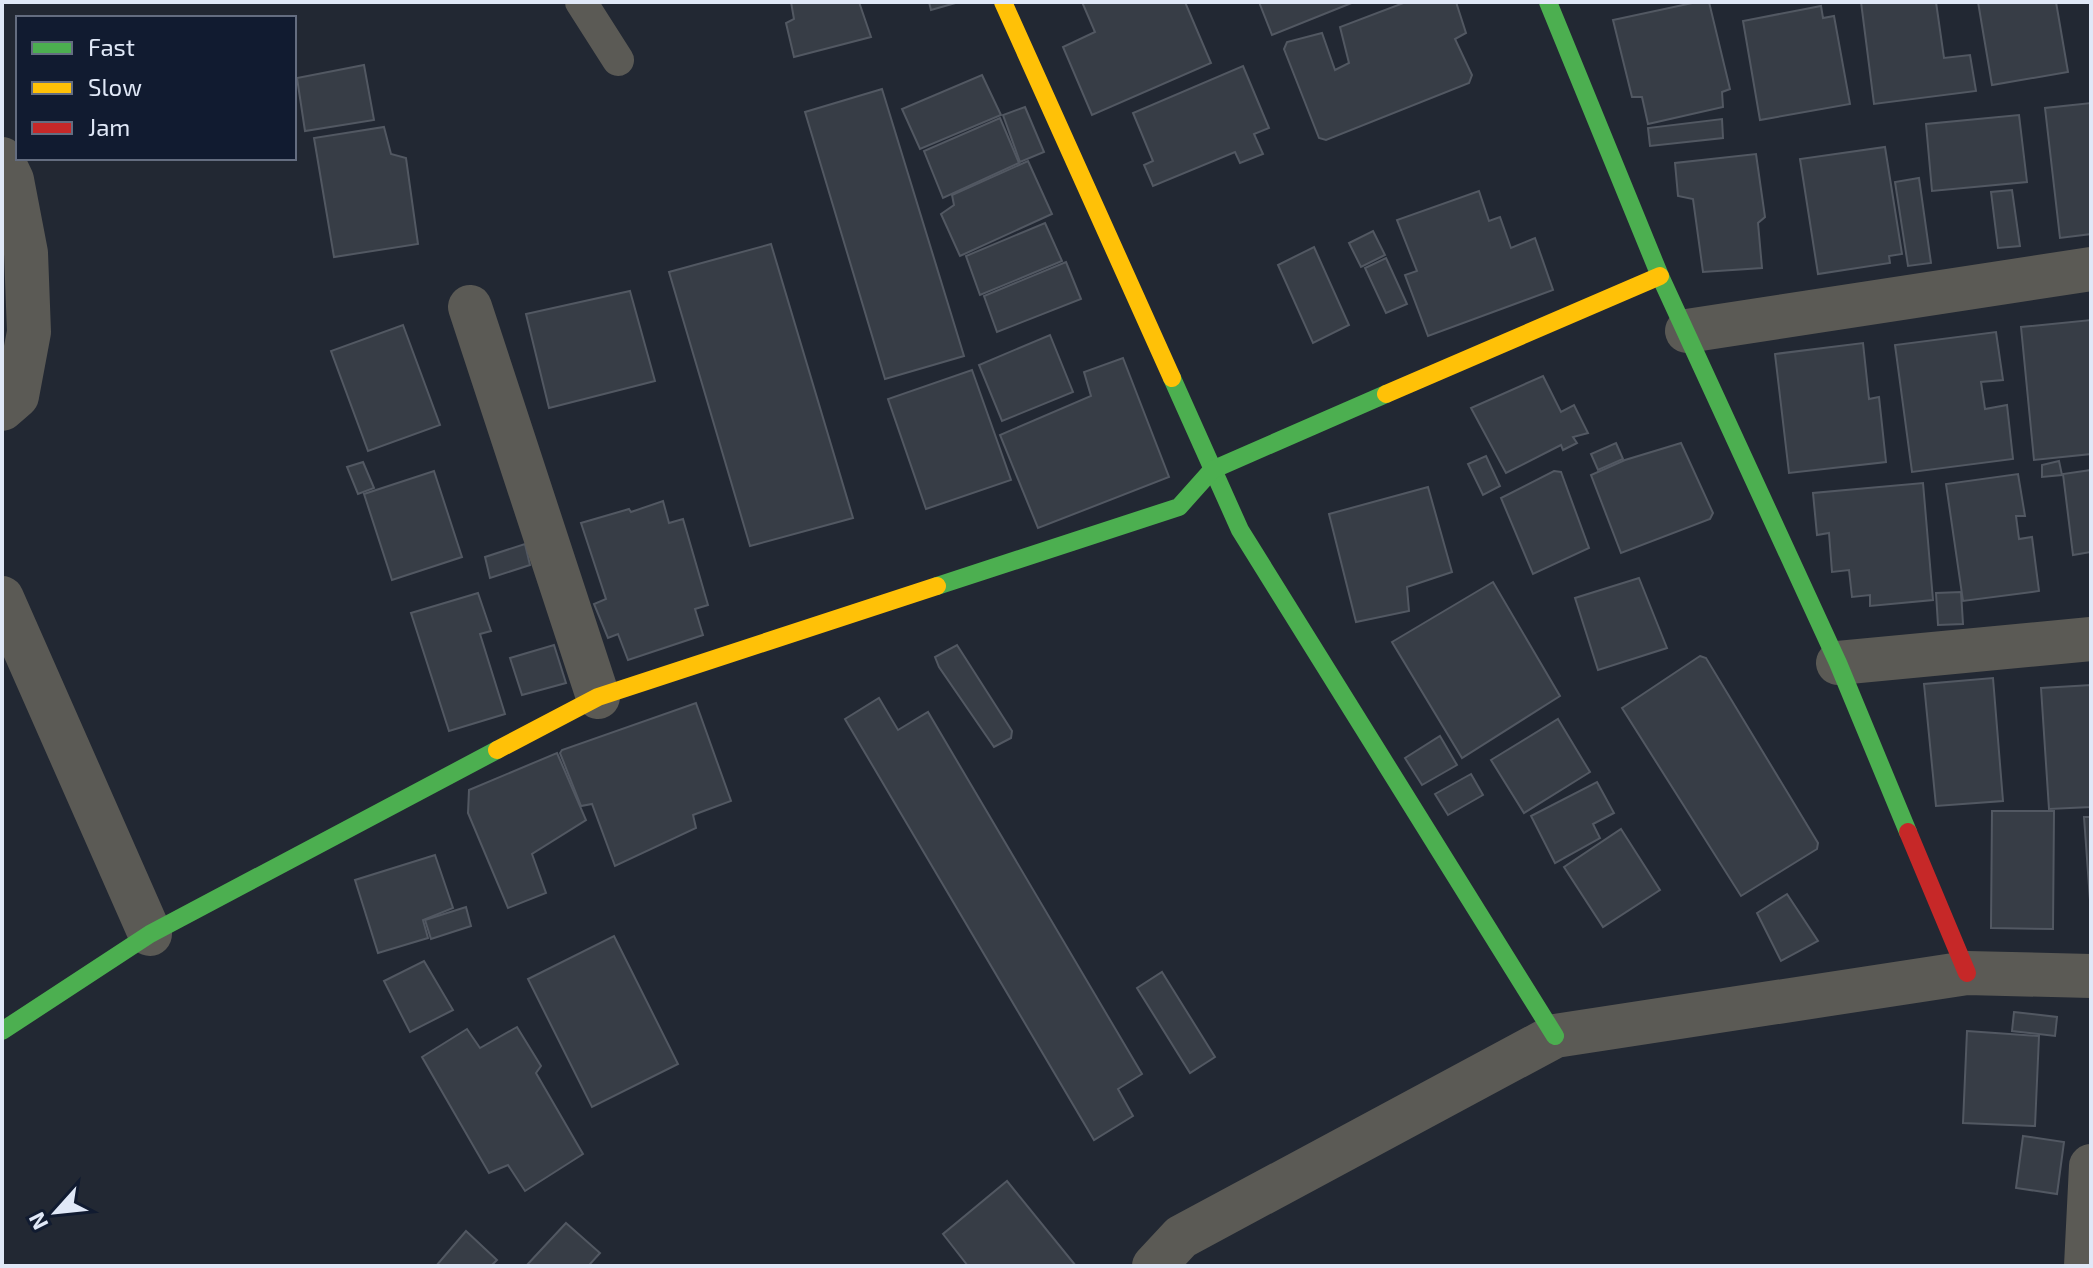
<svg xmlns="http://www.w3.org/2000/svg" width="2093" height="1268" font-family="'Exo 2',sans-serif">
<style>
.building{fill:#373d46;stroke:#525862;stroke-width:2}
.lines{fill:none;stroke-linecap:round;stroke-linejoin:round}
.lane{stroke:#5b5a55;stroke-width:32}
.street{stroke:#5b5a55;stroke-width:44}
.fast{stroke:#4caf50;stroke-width:18}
.slow{stroke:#ffc107;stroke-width:18}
.jam{stroke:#c62828;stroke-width:18}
</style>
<rect width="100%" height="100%" fill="#222833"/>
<g class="building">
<polygon points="791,2 859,2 871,37 794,57 786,23 794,19"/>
<polygon points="929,2 959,2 931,10"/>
<polygon points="1082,2 1185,2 1211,63 1092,115 1063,47 1095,32"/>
<polygon points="1259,2 1354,2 1272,35"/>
<polygon points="1406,2 1456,2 1466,33 1455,39 1472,75 1469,83 1326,140 1319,138 1284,49 1287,42 1322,33 1335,70 1349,63 1340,27"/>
<polygon points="1697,2 1709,2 1730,89 1722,92 1723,107 1648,124 1642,97 1632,97 1613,20"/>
<polygon points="1861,2 1936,2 1944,58 1970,55 1976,91 1874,104"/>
<polygon points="1978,2 2056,2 2068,72 1992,85"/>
<polygon points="1821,6 1823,18 1834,16 1850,104 1760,120 1743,21"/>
<polygon points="364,65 374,120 305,131 297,78"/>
<polygon points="1243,66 1269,128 1254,134 1263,154 1240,163 1235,152 1153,186 1144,165 1153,161 1133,113"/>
<polygon points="982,75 1001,115 920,149 902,109"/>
<polygon points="882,89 964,356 885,379 805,112"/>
<polygon points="2091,103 2091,234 2060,238 2045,108"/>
<polygon points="1025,107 1044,152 1020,162 1003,115"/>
<polygon points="2019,115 2027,182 1932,191 1926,124"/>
<polygon points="1000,118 1019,163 943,198 924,151"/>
<polygon points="1722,119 1723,138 1650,146 1648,128"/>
<polygon points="384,127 391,154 406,158 418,244 334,257 314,138"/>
<polygon points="1885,147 1902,254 1889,256 1890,263 1818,274 1800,159"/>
<polygon points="1756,154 1765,217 1758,223 1762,268 1703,272 1693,199 1678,196 1675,163"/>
<polygon points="1028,161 1052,214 960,256 941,214 954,205 952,195"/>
<polygon points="1919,178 1931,263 1908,266 1895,182"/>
<polygon points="2012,190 2020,246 1998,248 1991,192"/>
<polygon points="1479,191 1489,221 1500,217 1511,248 1535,238 1553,290 1428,336 1405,275 1417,271 1397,220"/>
<polygon points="1045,223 1062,261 980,295 966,256"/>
<polygon points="1373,231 1385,255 1361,267 1349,243"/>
<polygon points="771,244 853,518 750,546 669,272"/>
<polygon points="1314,247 1349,325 1313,343 1278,265"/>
<polygon points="1386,258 1407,304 1386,313 1365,268"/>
<polygon points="1066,262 1081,299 997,332 984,296"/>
<polygon points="630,291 655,381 549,408 526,314"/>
<polygon points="2091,320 2091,454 2034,460 2021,327"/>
<polygon points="403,325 440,425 368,451 331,351"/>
<polygon points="1996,332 2003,380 1981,382 1985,409 2007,405 2013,459 1912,472 1895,345"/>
<polygon points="1050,335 1073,392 1002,421 979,365"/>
<polygon points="1863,343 1869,399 1879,397 1886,462 1789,473 1775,354"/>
<polygon points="1123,358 1169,477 1038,528 1000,435 1091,396 1084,372"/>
<polygon points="972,370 1011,480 926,509 888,399"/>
<polygon points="1543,376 1561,412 1574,405 1588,433 1573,437 1577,443 1563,450 1561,445 1506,473 1471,408"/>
<polygon points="1616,443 1623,459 1598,470 1591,454"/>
<polygon points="1681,443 1713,513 1710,519 1621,553 1591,475 1625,460"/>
<polygon points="1486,456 1500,486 1483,495 1468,464"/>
<polygon points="2059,461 2062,475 2042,477 2042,465"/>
<polygon points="363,462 374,488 358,494 347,467"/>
<polygon points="2091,470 2091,552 2073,555 2063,474"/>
<polygon points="434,471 462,557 392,580 364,494"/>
<polygon points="1554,471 1561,472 1589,548 1533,574 1501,498"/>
<polygon points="2018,474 2025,516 2016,516 2019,539 2032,537 2039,591 1963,601 1946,484"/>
<polygon points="1923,483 1933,600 1870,606 1870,595 1852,597 1849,570 1832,572 1829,533 1817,535 1813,493"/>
<polygon points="1428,487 1452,572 1407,587 1409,611 1356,622 1329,514"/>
<polygon points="663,501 669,523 683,519 708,605 695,609 703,635 628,660 618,634 608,638 594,604 606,599 581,523 629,509 631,512"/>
<polygon points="525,544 530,565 490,578 485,557"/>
<polygon points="1639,578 1667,648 1598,670 1575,598"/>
<polygon points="1493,582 1560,696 1462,758 1392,642"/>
<polygon points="1961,592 1963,624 1938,625 1936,593"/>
<polygon points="478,593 491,631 480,634 505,714 449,731 411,613"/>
<polygon points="554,645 566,683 522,695 510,658"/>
<polygon points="957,645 1012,731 1011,738 994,747 939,667 935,657"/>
<polygon points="1700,656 1706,658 1818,843 1817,849 1741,896 1622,708"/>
<polygon points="1993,678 2003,801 1936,806 1924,684"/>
<polygon points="2091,685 2091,807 2049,809 2041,688"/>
<polygon points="879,698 898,730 928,712 1142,1074 1118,1089 1133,1116 1094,1140 845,719"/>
<polygon points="696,703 731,801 693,815 696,828 615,866 592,804 581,806 560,753 562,750"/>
<polygon points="1558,719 1590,772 1524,813 1491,760"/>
<polygon points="1440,736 1457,765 1422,785 1405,758"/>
<polygon points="557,753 586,820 532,854 546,893 508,908 468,813 469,790"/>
<polygon points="1471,774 1483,795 1448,815 1435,794"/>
<polygon points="1597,782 1614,813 1593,824 1600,838 1555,863 1531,816"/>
<polygon points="1992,811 2054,811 2053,929 1991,928"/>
<polygon points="2084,817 2091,817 2091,900 2090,900"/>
<polygon points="1621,829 1660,890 1603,927 1564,867"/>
<polygon points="435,855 453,908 423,920 428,938 378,953 355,880"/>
<polygon points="1787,894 1818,941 1781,961 1757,913"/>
<polygon points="466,907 471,926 431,939 425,920"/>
<polygon points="614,936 678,1064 592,1107 528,979"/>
<polygon points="424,961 453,1010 410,1032 384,981"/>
<polygon points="1162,972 1215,1057 1190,1073 1137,988"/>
<polygon points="2014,1012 2057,1017 2055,1036 2012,1031"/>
<polygon points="517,1027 541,1066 536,1073 583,1154 525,1191 508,1165 489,1173 422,1057 467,1029 480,1048"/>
<polygon points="1967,1031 2039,1036 2035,1126 1963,1123"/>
<polygon points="2023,1136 2064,1142 2057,1194 2016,1188"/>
<polygon points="1007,1181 1076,1266 968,1266 943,1234"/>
<polygon points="566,1223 600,1253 590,1264 593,1266 526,1266"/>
<polygon points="466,1231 497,1260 491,1266 436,1266"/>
</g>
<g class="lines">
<polyline class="lane" points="581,2 618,60"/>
<g class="street">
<polyline points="2,159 12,180 26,253 29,332 17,396 2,409"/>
<polyline points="470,307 598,697"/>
<polyline points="1687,331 2091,269"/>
<polyline points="2,598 150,934"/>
<polyline points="1838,663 2091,639"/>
<polyline points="1154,1266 1181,1237 1555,1036 1967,973 2091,976"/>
<polyline points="2086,1266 2091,1166"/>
</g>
<g class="fast">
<polyline points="1548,2 1660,276 1838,663 1908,832"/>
<polyline points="1172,378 1240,530 1555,1036"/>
<polyline points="937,586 1179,507 1212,470 1386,394"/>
<polyline points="2,1031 150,934 497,750"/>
</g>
<g class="slow">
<polyline points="1003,2 1172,378"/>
<polyline points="1386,394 1660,276"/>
<polyline points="497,750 598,697 937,586"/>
</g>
<polyline class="jam" points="1908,832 1967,973"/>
</g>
<rect width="2093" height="1268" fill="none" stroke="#e0e8f7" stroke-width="8"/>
<rect x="16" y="16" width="280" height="144" fill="#111b30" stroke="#646d80" stroke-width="2"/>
<rect x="32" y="42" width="40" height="12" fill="#4caf50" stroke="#646d80" stroke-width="2"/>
<text x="88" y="56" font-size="24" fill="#e0e8f7">Fast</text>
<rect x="32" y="82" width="40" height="12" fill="#ffc107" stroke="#646d80" stroke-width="2"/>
<text x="88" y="96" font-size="24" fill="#e0e8f7">Slow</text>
<rect x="32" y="122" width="40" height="12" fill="#c62828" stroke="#646d80" stroke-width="2"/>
<text x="88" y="136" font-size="24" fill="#e0e8f7">Jam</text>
<g transform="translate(56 1212) rotate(243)" stroke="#111b30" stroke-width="6" paint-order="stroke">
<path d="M0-6L14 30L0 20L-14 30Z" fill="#e0e8f7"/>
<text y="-12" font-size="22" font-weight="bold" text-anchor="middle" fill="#e0e8f7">N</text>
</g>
</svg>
